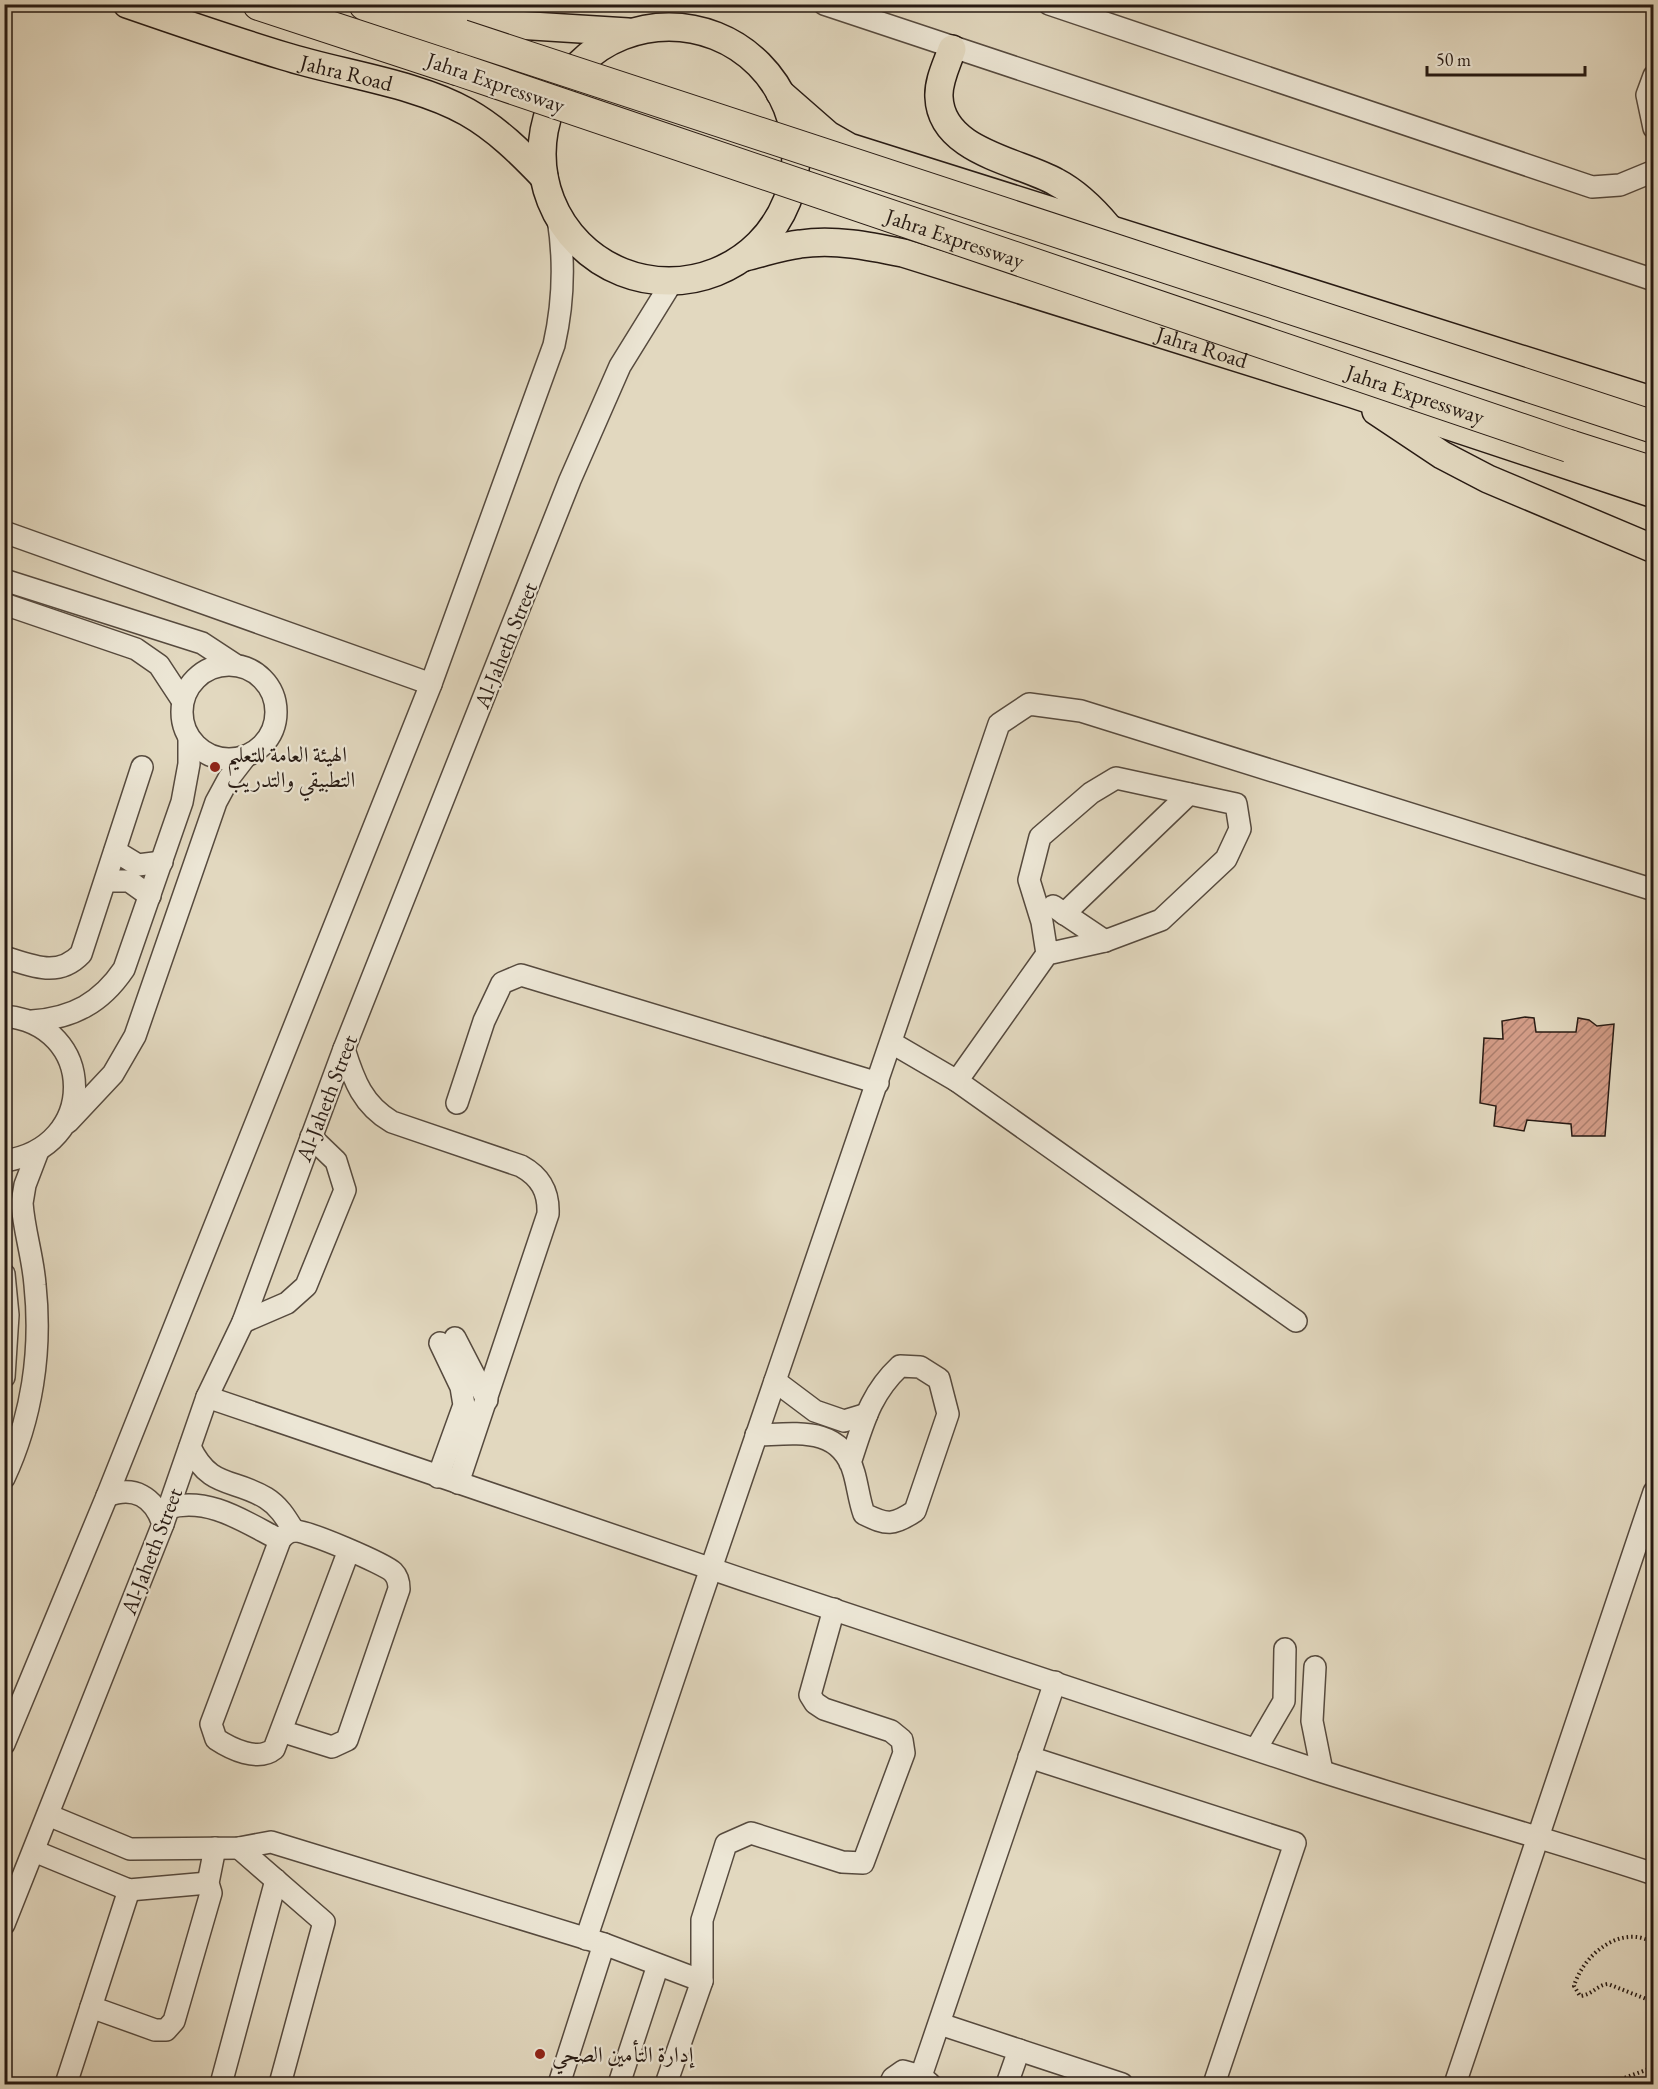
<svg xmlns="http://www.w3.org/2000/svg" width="1658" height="2089" font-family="'EB Garamond',Amiri,serif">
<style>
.building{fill:url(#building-hatch);stroke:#271a13;stroke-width:1.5}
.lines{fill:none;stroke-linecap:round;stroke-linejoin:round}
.minor-casing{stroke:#564a3e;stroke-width:24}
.major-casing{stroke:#271a13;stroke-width:30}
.highway-casing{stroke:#271a13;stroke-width:34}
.path{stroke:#271a13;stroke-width:4;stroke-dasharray:1.5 3;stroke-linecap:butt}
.minor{stroke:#ece6d5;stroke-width:21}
.major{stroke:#e2d8bf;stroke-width:27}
.highway{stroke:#e2d8bf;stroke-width:32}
.highway-bridge-casing{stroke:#271a13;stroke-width:34;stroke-linecap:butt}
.highway-bridge{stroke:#e2d8bf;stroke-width:32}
.poi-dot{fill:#8f2418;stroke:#ece6d5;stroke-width:2}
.labels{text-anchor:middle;stroke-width:4.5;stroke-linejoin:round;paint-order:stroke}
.street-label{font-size:22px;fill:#271a13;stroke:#ece6d5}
.poi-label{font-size:22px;fill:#271a13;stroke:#ece6d5;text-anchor:start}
</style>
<defs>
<pattern id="building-hatch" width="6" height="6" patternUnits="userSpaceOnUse" patternTransform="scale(1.5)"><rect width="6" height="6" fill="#d39c87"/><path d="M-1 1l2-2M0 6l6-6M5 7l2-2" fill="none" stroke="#ab7e6d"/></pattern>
</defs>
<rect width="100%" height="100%" fill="#e2d8bf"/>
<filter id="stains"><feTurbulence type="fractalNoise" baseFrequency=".00333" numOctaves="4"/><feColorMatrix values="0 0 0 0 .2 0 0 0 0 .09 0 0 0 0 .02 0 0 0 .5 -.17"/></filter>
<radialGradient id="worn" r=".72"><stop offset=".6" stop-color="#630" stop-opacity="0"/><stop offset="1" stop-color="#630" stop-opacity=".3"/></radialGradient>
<polygon class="building" points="1525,1017 1534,1018 1536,1032 1576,1032 1578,1018 1589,1020 1597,1026 1614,1024 1605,1136 1572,1136 1571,1124 1527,1120 1524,1131 1494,1126 1496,1106 1480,1103 1484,1038 1503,1039 1502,1021"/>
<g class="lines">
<defs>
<g id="minor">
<polyline points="824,4 1654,280"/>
<polyline points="1049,4 1592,187 1620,185 1654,171"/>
<polyline points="1654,76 1647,95 1654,128"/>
<polyline points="4,532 431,684"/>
<polyline points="4,580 202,643 234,664"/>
<polyline points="4,604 136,649 159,665 182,700"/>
<circle cx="229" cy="712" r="47"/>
<polyline points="115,851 138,865 162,862"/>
<polyline points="106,881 129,881 150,896"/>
<polyline points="1053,906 1105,941"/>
<polyline points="1064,914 1189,794"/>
<path d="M4,957C33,966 58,978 81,954L142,767"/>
<path d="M4,1016C97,1024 99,1148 4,1161"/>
<path d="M32,1021C73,1018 101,1003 124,969L182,802L189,764V738"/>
<polyline points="892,1043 957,1081 1296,1321"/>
<path d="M344,1049C354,1081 363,1105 392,1122L521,1166C541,1177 549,1192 548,1214L458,1483"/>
<polyline points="957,1081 1047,954 1105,941 1161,920 1226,859 1240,829 1236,804 1116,778 1091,793 1040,837 1029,880 1042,922 1047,954"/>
<polyline points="457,1103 484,1021 502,983 521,975 878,1083"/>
<polyline points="68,1122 113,1074 135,1036 216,802 229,778 246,756"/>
<polyline points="4,1274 8,1315 4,1377"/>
<polyline points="243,1322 287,1303 306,1286 345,1190 336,1161 311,1137"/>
<polyline points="455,1338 487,1400"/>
<polyline points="775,1381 815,1411 844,1421 867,1414"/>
<path d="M207,1397C576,1524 946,1649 1317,1770C1429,1806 1542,1837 1654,1874"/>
<path d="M756,1435C795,1434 841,1425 854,1473C858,1487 859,1500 864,1514C887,1525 893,1526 915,1511L948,1414L939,1379L920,1367L900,1366C869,1395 863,1425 850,1463"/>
<path d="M190,1447C210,1489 233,1478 266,1498C279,1506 286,1518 294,1531"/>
<polyline points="438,1477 464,1405 461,1387 440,1343"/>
<path d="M4,1478C32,1418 42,1351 35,1285C33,1257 24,1231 22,1203L25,1185L38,1151"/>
<path d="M107,1496C134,1485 154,1497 163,1524"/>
<path d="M168,1508C208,1496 245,1522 280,1540"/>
<polyline points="1315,1667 1312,1721 1322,1771"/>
<path d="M281,1731L332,1747L347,1740L399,1589C399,1583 398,1577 393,1572C385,1564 306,1530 295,1531C289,1531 284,1535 280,1540L211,1724L216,1739C231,1749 258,1762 274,1749L349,1550"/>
<path d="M4,1744L107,1496L431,684L554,345C564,301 565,262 558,218"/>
<polyline points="1256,1749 1284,1701 1285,1649"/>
<polyline points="1029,1757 1295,1843 1214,2084"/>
<polyline points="48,1815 130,1849 239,1848 271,1842 604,1944 702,1981"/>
<polyline points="239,1848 324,1922 280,2084"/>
<polyline points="34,1851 129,1890 208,1883"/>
<polyline points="4,1924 163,1524 207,1397 243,1322 344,1049 570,480 620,366 672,282"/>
<path d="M586,1939C721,1533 863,1129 999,724L1029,704L1081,711L1654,890"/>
<polyline points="91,2007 155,2030 166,2030 174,2021 211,1893 208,1883 215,1848"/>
<polyline points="940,2024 1122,2084"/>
<polyline points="921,2076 1055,1682"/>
<polyline points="66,2084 129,1890"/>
<polyline points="221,2084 276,1880"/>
<polyline points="559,2084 604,1944"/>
<polyline points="619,2084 658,1965"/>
<polyline points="666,2084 702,1981 702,1920 726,1844 751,1833 842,1862 863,1863 904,1753 902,1740 891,1731 824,1709 815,1703 810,1695 834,1609"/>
<polyline points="890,2084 893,2078 903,2071 921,2076 930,2084"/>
<polyline points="1007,2084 1019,2050"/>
<polyline points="1455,2084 1654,1492"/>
</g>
<g id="major">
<path id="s1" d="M127,4C179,22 231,40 284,56C341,74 416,83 467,112C497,129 521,153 544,177"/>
<polyline points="428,4 500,24 628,32"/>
<circle cx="669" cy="154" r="127"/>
<path d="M952,49C947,64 938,81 939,97C941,152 1019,161 1056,182C1077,193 1093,209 1108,227"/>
<polyline points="780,93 828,135 849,147 1654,401"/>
<path id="s2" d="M745,257C763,253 781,246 800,244C835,239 869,246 903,253L1353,394L1654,494"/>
<polyline points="1376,411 1442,455 1488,479 1654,549"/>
</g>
<g id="highway">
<polyline points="259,4 457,69"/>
<polyline points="365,4 462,36"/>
<polyline points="1569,446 1654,473"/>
</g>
</defs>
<use href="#minor" class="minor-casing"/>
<use href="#major" class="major-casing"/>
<use href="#highway" class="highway-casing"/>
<g class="path">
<path d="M1654,1943C1621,1923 1583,1955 1574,1986L1580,1996C1592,1995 1597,1985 1608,1984L1654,2002"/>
<polyline points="1608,2084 1654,2067"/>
</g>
<use href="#minor" class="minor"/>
<use href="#major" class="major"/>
<use href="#highway" class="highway"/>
<defs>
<g id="highway-bridge">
<polyline points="462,36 1654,427"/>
<path id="s3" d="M457,69L1569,446"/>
</g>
</defs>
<use href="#highway-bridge" class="highway-bridge-casing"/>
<use href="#highway-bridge" class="highway-bridge"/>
</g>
<g class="poi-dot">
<circle cx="215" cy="767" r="6"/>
<circle cx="540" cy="2054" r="6"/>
</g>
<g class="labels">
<g class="street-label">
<text dy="8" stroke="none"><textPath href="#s1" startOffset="230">Jahra Road</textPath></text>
<text transform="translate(496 82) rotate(19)" y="8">Jahra Expressway</text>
<text dy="8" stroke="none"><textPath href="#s3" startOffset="526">Jahra Expressway</textPath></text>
<text dy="8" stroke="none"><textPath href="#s2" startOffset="474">Jahra Road</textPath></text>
<text dy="8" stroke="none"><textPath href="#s3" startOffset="1012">Jahra Expressway</textPath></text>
<text transform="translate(505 645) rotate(-68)" y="8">Al-Jaheth Street</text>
<text transform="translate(326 1098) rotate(-69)" y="8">Al-Jaheth Street</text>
<text transform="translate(151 1551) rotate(-69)" y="8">Al-Jaheth Street</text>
</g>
<g class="poi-label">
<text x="227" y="762">الهيئة العامة للتعليم<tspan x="227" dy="25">التطبيقي والتدريب</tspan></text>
<text x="552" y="2062">إدارة التأمين الصحي</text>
</g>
</g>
<rect width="1658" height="2089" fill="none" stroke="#e2d8bf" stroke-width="24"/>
<rect x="6" y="6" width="1646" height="2077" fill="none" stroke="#271a13" stroke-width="3"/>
<rect x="12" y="12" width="1634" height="2065" fill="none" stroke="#271a13" stroke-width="1.5"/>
<path d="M1427 66v9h158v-9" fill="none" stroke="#271a13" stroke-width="3"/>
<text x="1436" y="66" font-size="18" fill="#271a13" stroke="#ece6d5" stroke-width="4.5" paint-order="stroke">50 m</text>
<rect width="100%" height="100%" filter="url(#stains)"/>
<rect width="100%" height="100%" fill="url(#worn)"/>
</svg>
